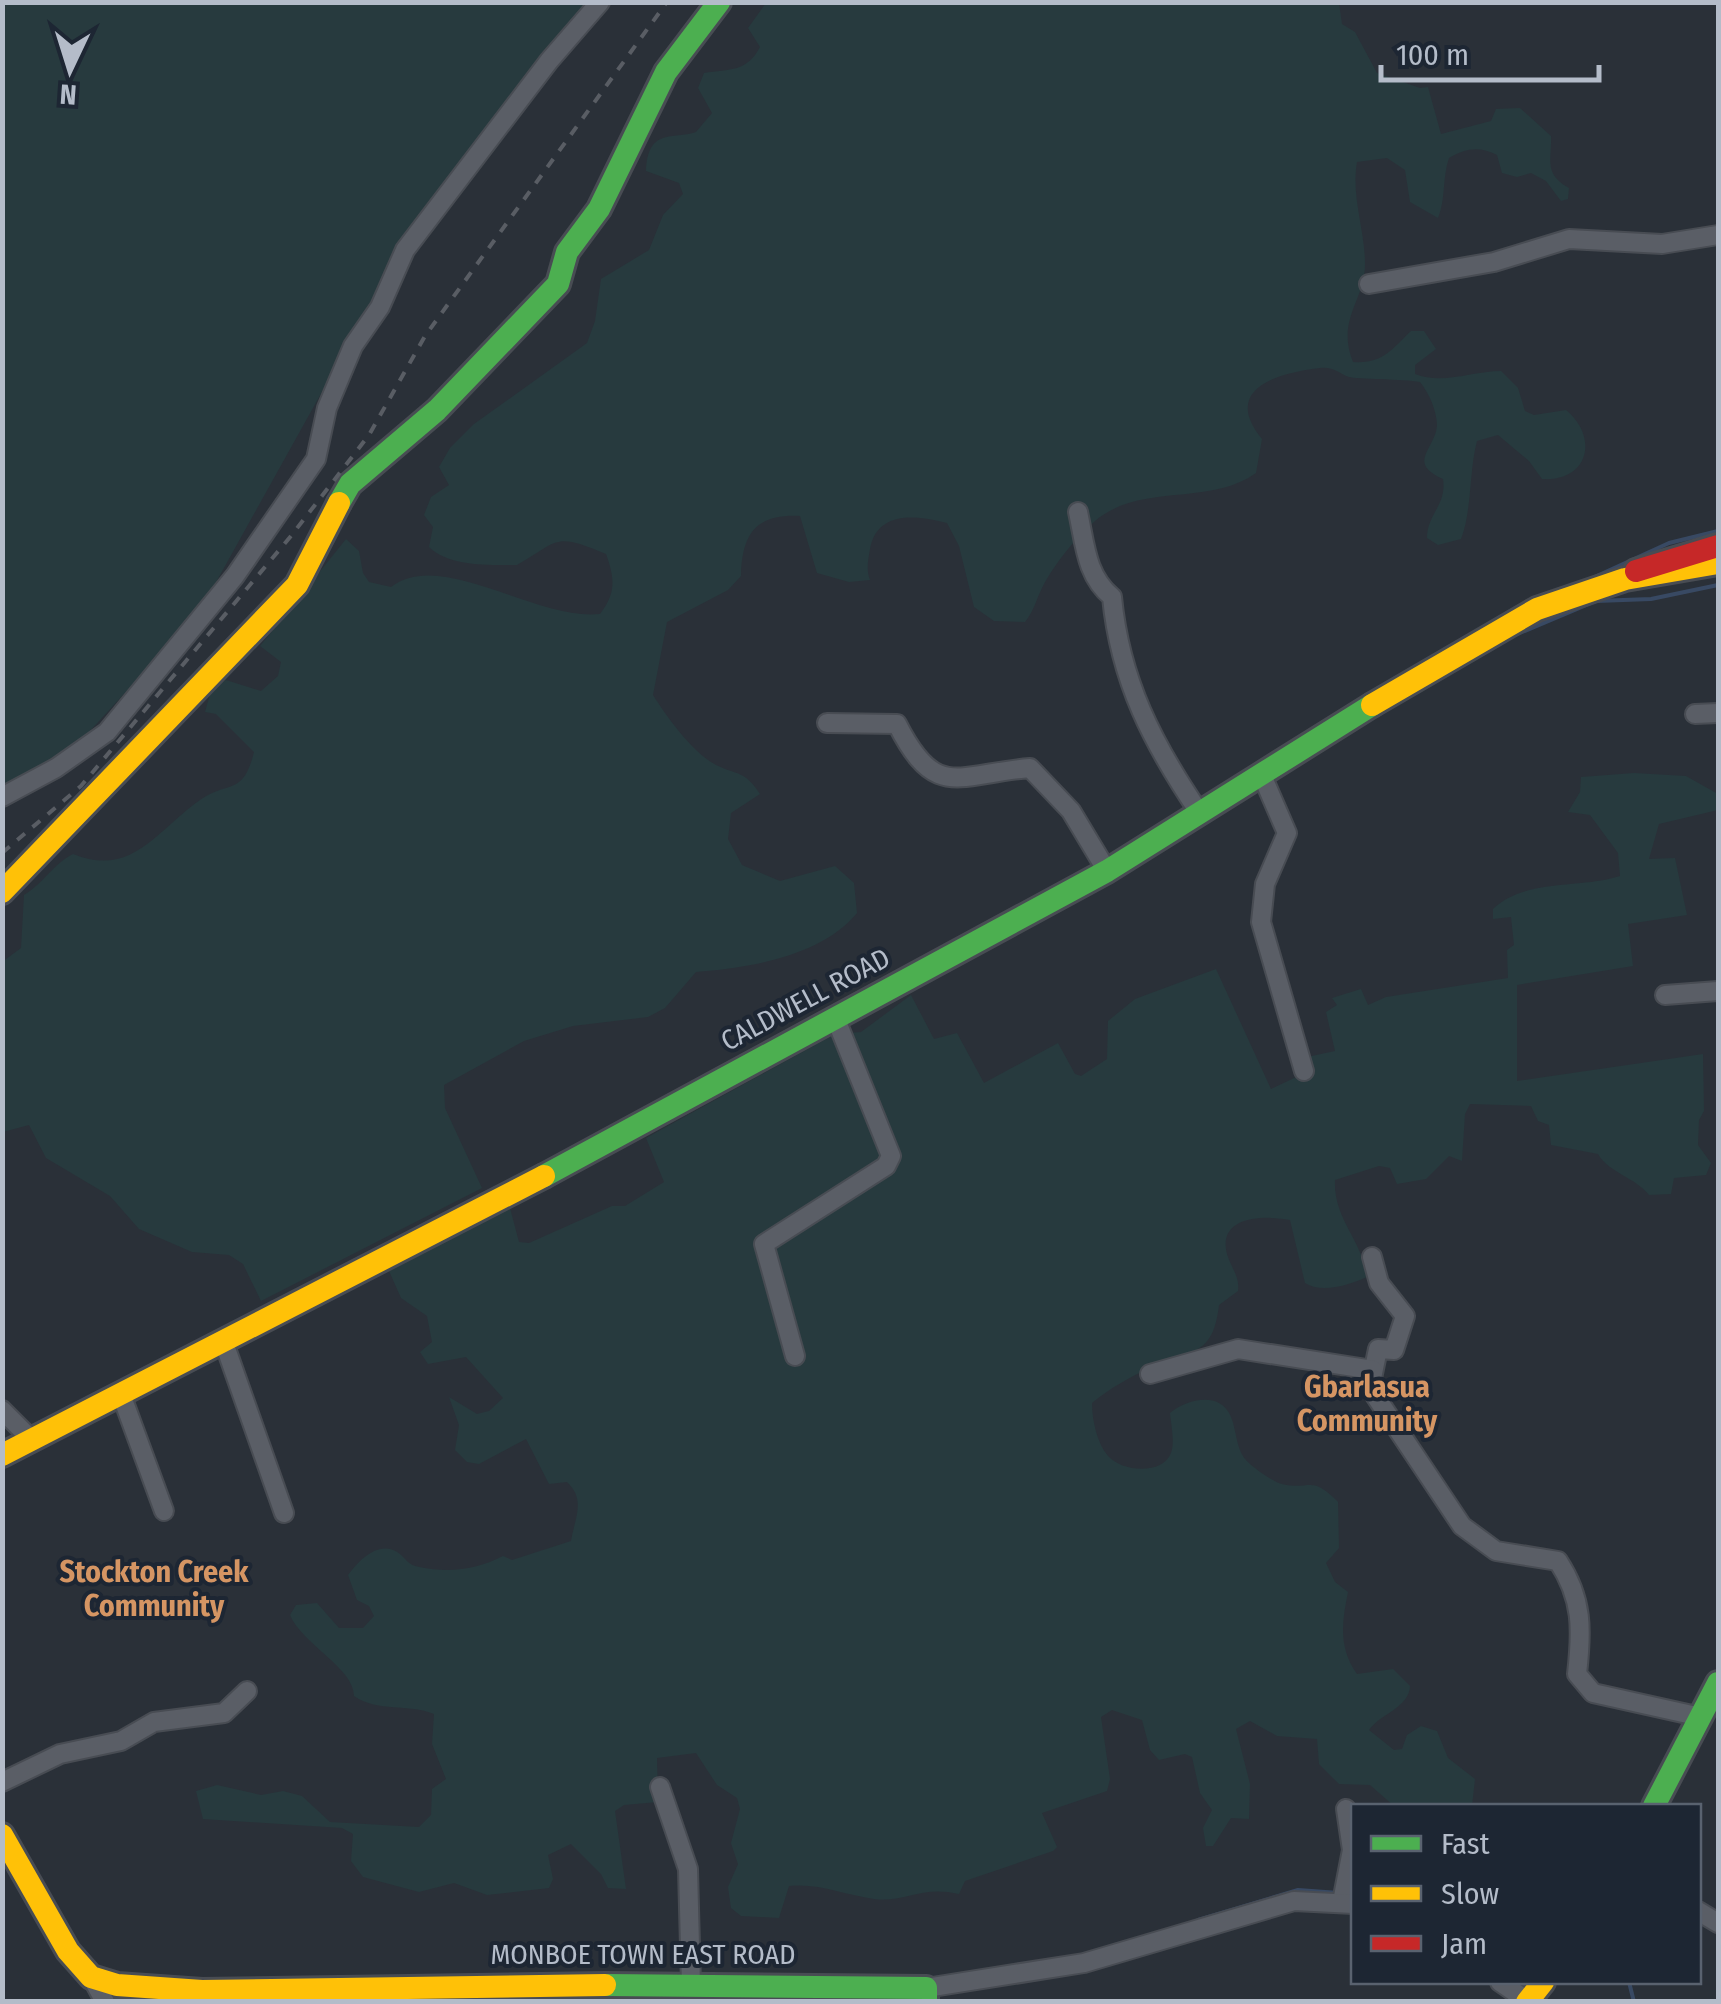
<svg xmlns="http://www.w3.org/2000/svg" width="1721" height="2004" font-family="'Fira Sans Condensed',sans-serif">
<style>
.green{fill:#273a3e}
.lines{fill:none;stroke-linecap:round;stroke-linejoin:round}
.stream{stroke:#384963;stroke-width:4}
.street-casing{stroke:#484c53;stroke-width:22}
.fast-casing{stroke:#484c53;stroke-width:28}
.slow-casing{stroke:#484c53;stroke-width:28}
.jam-casing{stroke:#484c53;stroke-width:28}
.street{stroke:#5a5e66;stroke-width:18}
.fast{stroke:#4caf50;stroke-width:22}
.slow{stroke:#ffc107;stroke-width:22}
.jam{stroke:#c62828;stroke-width:22}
.rail{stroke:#595d64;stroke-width:4;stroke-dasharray:10 10;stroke-linecap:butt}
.labels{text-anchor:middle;stroke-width:8;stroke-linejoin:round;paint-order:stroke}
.street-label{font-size:28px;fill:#b4bcc9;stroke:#1d2633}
.neighbourhood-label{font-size:30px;font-weight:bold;fill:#d59563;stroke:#1d2633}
</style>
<rect width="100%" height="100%" fill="#2a3038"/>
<g class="green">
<polygon points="2,3 585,3 549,61 417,221 200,611 56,768 2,799"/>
<path d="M766,3H1339L1342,24L1355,32L1377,73L1420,88L1428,87L1441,134L1491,121L1496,109L1520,108L1551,136C1552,160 1543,173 1569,188L1568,199L1561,201L1546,181L1531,173L1517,177L1502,173L1497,155C1480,146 1466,148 1449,158C1442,178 1446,199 1438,218L1410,202L1405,170L1387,158L1357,162C1351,197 1365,230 1365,264C1365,301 1336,319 1353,362C1383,364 1391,350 1411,331H1424L1436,349L1415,365V374C1443,385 1473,371 1501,371L1518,388L1525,411L1534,415L1566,410C1599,437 1589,482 1542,479L1529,461L1498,435L1477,441C1469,471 1472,511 1461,539L1438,545L1427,538C1427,514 1447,505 1443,479C1406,463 1435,449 1437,426C1437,411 1429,393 1420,382C1404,379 1356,379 1349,377C1339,373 1332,366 1320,368C1277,373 1221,389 1262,439L1256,473C1208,507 1141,482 1095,521C1076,537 1053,566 1042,588C1036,600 1034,611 1025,622L994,621L974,607L959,546L947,523C917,515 877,510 870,549C868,561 866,569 870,580L849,582L817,573L800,516C757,514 742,532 741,576L728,590L667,622L653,695C667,717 692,752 716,765C739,776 744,770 760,794L731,813L728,839L742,865L780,881L835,866L854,883L857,913C822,956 749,968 696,972L665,1008L648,1017L573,1026L524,1041L444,1085L445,1108L482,1188L261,1301L243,1264L229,1255L192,1252L139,1229L110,1196L46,1158L29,1125L3,1132L2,962L21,948L24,895C44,883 53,864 73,854C132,878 156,831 200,800C228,780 243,797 254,752L216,714L205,712L212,687L226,680L261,691L278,676L281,662L260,646L346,539L359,551L363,573L369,582L391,587C441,548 536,621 600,614C616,593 615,579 606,554C554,532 560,540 517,565C490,565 449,567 429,547L433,527L424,515L431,497L449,485L439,467L450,448L474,424L587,343L595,321L601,279L649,250L663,215L683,194L679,183L646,171C648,127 673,140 696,132L712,113L698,88L704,73C730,69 747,72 760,47L748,28Z"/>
<path d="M1634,773L1686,776L1718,794V810L1659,824L1649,859L1675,858L1687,915L1628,924L1633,966L1517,985V1081L1703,1054L1704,1111L1699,1120L1698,1145L1711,1163L1706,1175L1674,1178L1671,1194L1649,1195C1635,1177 1609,1173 1598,1154L1551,1145L1549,1125L1538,1121L1531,1106L1470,1104L1465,1114L1462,1161L1449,1156L1426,1179L1397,1184L1390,1168L1379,1166L1335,1180C1333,1219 1363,1241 1367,1277C1349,1285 1322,1294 1305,1283L1290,1220C1264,1215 1217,1216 1227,1254C1231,1268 1240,1276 1238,1291L1219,1305C1213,1357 1192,1349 1152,1367C1131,1376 1109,1389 1092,1403C1092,1420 1097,1443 1108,1456C1122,1472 1163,1475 1171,1453C1175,1442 1171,1424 1170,1413C1181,1403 1205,1395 1219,1403C1241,1415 1230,1448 1250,1464C1257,1470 1273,1482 1282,1484C1311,1491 1310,1474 1338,1502L1339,1548L1326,1563L1335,1582L1348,1592C1342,1622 1338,1647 1357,1674L1393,1669L1410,1686C1409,1708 1381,1713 1369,1730L1394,1750L1402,1749L1407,1735L1421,1726L1437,1731L1448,1758L1475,1779L1472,1806C1447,1804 1422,1806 1394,1806L1370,1785L1339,1784L1319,1764L1317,1739L1277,1736L1250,1721L1236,1729L1250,1784L1249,1819L1231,1818L1213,1846H1206L1203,1828L1212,1810L1200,1793L1192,1757L1185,1754L1159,1760L1150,1750L1142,1720L1112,1710L1101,1717L1110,1779L1107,1791L1042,1813L1057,1847L1053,1851L965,1881L959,1894C921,1885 906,1903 874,1899C845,1895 819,1883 789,1886L779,1918L741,1916L731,1908L728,1887L738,1864L731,1843L740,1809L737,1798L717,1785L696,1753L657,1758L658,1802L624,1805L615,1811L626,1889L608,1888L601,1874L571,1844L548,1855L553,1879L549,1888L487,1895L454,1883L419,1892L363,1877L351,1861L353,1834L342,1828L203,1819L196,1791L217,1785L261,1795L283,1791L302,1796L330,1822L419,1827L431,1815L432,1789L446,1779L432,1744L434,1714C408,1703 379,1713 354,1696C354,1668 302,1644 290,1615L296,1605L317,1603L339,1628H363L374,1616L369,1606L357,1600L348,1575C359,1560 380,1538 400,1554C407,1560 408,1565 419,1567C449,1573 476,1570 503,1556L512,1560L571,1541C575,1517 586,1500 567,1482L549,1484L526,1439L479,1464L467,1462L455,1450L459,1425L449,1397L477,1414L489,1411L503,1398L466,1357L428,1364L420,1352L432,1342L427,1316L401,1298L389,1271L510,1208L519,1242L529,1243L612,1206H625L664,1182L646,1138L835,1034L861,1032L911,995L934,1039L957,1033L984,1083L1058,1043L1075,1074L1081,1076L1107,1059L1108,1021L1135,999L1216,969L1271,1089L1309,1071L1307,1057L1335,1051L1326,1012L1337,1005L1332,998L1361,989L1368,1005L1386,997L1508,978L1507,950L1514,945L1511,917L1493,919V909C1525,878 1580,889 1620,876L1618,853L1590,815L1568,812L1580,792L1581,777Z"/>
</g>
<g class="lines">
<g class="stream">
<polyline points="1588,580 1669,543 1718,531"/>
<polyline points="1508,638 1596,601 1651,599 1718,585"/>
<polyline points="1198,1920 1298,1890 1339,1893"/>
<polyline points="1629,1982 1634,2002"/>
</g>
<defs>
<g id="street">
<polyline points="1369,284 1494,262 1569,239 1662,244 1718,235"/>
<path d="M1078,512C1085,544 1086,576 1112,597C1120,681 1153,744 1199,812"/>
<polyline points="1695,714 1718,713"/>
<path d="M827,723L897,724C936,801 957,774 1030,768L1071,811L1107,871"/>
<polyline points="1261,773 1287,833 1265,884 1261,922 1304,1071"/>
<polyline points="2,797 56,768 107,732 235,576 316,459 327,408 353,346 380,307 405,250 549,61 600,2"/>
<polyline points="1665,995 1718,991"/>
<path d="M1372,1257L1379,1283L1405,1316L1394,1350L1378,1349L1370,1388L1462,1526L1496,1551L1558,1561C1583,1599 1582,1630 1577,1674L1593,1693L1701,1717"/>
<polyline points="223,1340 284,1513"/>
<polyline points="795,1356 764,1244 886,1166 891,1156 835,1017"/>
<polyline points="1150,1374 1238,1349 1373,1370"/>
<polyline points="121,1394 164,1511"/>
<polyline points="2,1410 31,1439"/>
<polyline points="2,1782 60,1754 121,1741 154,1722 224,1713 247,1691"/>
<polyline points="660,1787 688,1869 691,1985"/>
<polyline points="1342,1902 1352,1850 1346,1809"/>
<polyline points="1698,1911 1718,1923"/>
<polyline points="92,1978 105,2002"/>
<polyline points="1500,1982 1529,2002"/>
<polyline points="926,1988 1084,1963 1294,1901 1354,1904"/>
</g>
<g id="fast">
<polyline points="339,503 350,484 437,410 558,284 567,252 599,209 666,72 719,2"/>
<polyline points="544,1176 1107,871 1372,705"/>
<polyline points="1654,1806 1718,1683"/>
<polyline points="605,1985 926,1988 926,2002"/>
</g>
<g id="slow">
<polyline points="1372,705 1537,609 1625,579 1718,563"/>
<polyline points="2,892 297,585 339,503"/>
<polyline points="2,1455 544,1176"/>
<polyline points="2,1835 68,1951 91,1977 117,1985 202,1991 605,1985"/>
<polyline points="1527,2002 1543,1982"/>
</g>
<polyline id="jam" points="1636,571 1718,546"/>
</defs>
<use href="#street" class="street-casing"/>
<use href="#fast" class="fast-casing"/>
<use href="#slow" class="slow-casing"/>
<use href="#jam" class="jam-casing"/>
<use href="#street" class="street"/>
<use href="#fast" class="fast"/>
<use href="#slow" class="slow"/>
<use href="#jam" class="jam"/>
<polyline class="rail" points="2,853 81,786 291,536 369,435 425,336 667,2"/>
</g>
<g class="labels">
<g class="street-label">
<text transform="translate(805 999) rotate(-28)" y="10">CALDWELL ROAD</text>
<text x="643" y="1964">MONBOE TOWN EAST ROAD</text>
</g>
<g class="neighbourhood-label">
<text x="1367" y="1397">Gbarlasua<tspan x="1367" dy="34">Community</tspan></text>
<text x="154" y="1582">Stockton Creek<tspan x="154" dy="34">Community</tspan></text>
</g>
</g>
<rect width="1721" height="2004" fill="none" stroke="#b4bcc9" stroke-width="10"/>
<rect x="1351" y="1804" width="350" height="180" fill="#1d2633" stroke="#59626f" stroke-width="2.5"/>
<rect x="1371" y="1836" width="50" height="15" fill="#4caf50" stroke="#59626f" stroke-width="2.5"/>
<text x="1441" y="1854" font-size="30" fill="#b4bcc9">Fast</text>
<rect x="1371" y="1886" width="50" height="15" fill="#ffc107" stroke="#59626f" stroke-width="2.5"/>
<text x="1441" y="1904" font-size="30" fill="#b4bcc9">Slow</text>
<rect x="1371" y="1936" width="50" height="15" fill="#c62828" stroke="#59626f" stroke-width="2.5"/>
<text x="1441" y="1954" font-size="30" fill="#b4bcc9">Jam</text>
<g transform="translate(70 70) rotate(184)" stroke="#1d2633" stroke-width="8" paint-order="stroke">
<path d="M0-8L18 38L0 25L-18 38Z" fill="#b4bcc9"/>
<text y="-15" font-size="28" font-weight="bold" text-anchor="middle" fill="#b4bcc9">N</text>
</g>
<path d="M1381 65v15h218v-15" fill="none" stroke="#b4bcc9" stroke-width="5"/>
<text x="1396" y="65" font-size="30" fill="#b4bcc9" stroke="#1d2633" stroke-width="8" paint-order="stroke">100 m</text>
</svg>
